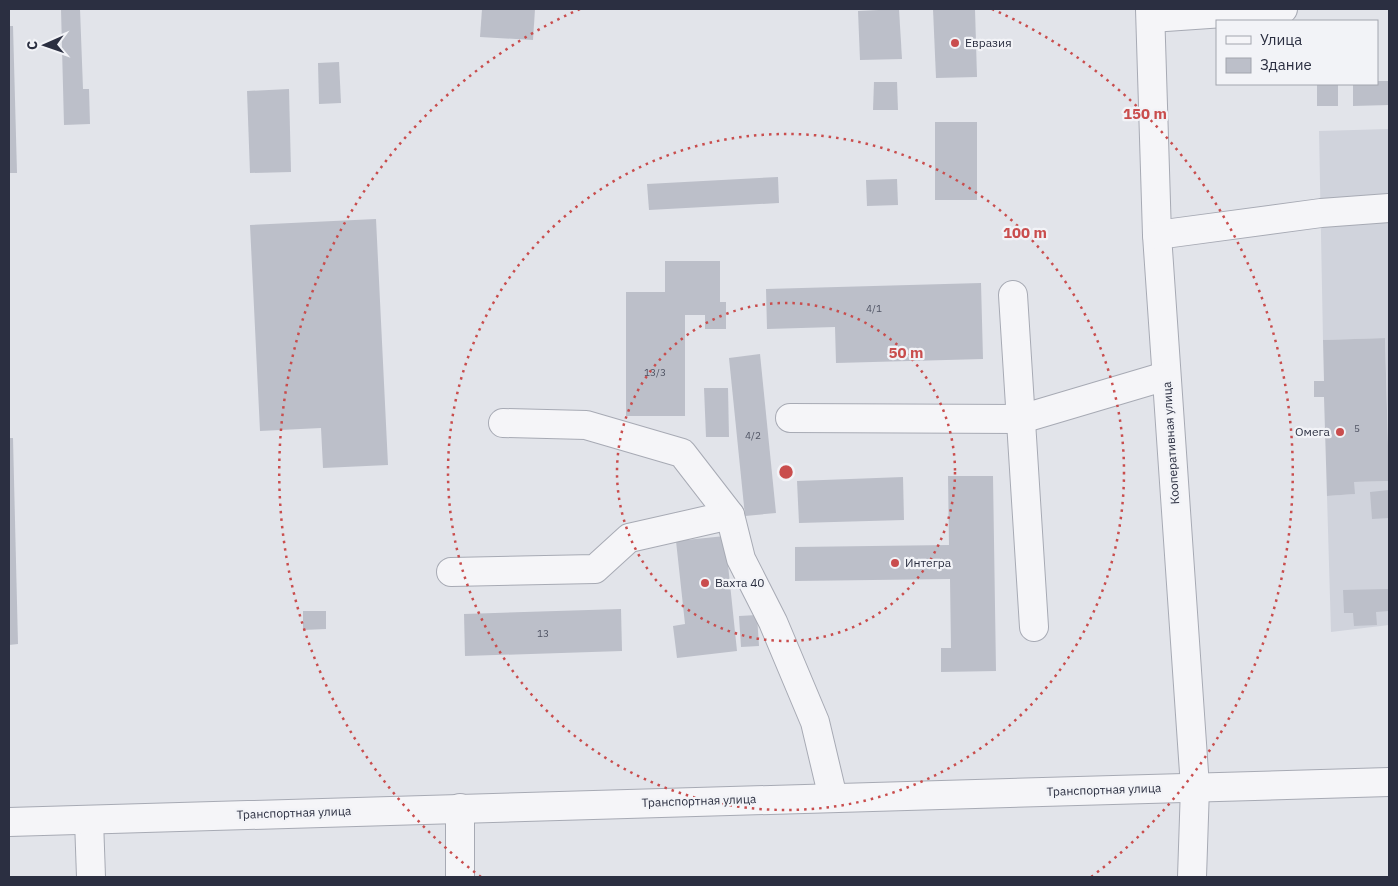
<svg xmlns="http://www.w3.org/2000/svg" width="1398" height="886" font-family="'IBM Plex Sans',sans-serif">
<style>
.built{fill:#d0d3dc}
.building{fill:#bcbfc9}
.lines{fill:none;stroke-linecap:round;stroke-linejoin:round}
.minor-casing{stroke:#a7aab4;stroke-width:30}
.minor{stroke:#f5f5f8;stroke-width:28}
.ring{fill:none;stroke:#c94d4d;stroke-width:2.5;stroke-dasharray:2.5 5}
.poi-dot{fill:#c94d4d;stroke:#f2f3f7;stroke-width:2}
.labels{text-anchor:middle;stroke-width:4.5;stroke-linejoin:round;paint-order:stroke}
.number-label{font-size:10px;fill:#4f5363}
.poi-label{font-size:12px;fill:#2b2f41;stroke:#f2f3f7;text-anchor:start}
.street-label{font-size:12px;fill:#2b2f41;stroke:#f2f3f7}
.centre{fill:#c94d4d;stroke:#f2f3f7;stroke-width:2.5}
.ring-label{font-size:15px;text-anchor:middle;font-weight:bold;fill:#c94d4d;stroke:#f2f3f7;stroke-width:4.5;stroke-linejoin:round;paint-order:stroke}
</style>
<rect width="100%" height="100%" fill="#e2e4ea"/>
<g class="built">
<polygon points="1389,129 1389,460 1385,338 1323,340 1319,131"/>
<polygon points="1389,481 1389,625 1331,632 1327,496 1354,494 1354,482"/>
</g>
<g class="building">
<polygon points="61,9 80,9 83,89 89,89 90,124 64,125"/>
<polygon points="482,9 535,9 533,40 480,37"/>
<polygon points="899,9 902,59 860,60 858,11"/>
<polygon points="933,9 975,9 977,77 936,78"/>
<polygon points="9,26 13,26 17,173 9,173"/>
<polygon points="339,62 341,103 319,104 318,63"/>
<polygon points="1377,81 1389,81 1389,105 1353,106 1353,84 1377,84"/>
<polygon points="874,82 897,82 898,110 873,110"/>
<rect x="1317" y="84" width="21" height="22"/>
<polygon points="289,89 291,172 250,173 247,91"/>
<rect x="935" y="122" width="42" height="78"/>
<polygon points="778,177 779,203 649,210 647,184"/>
<polygon points="897,179 898,205 867,206 866,180"/>
<polygon points="376,219 388,465 323,468 321,428 260,431 250,225"/>
<polygon points="665,261 720,261 720,302 726,302 726,329 705,329 705,315 685,315 685,416 626,416 626,292 665,292"/>
<polygon points="981,283 983,359 836,363 835,327 767,329 766,289"/>
<polygon points="1385,338 1389,481 1354,482 1355,494 1327,496 1324,397 1314,397 1314,381 1324,381 1323,340"/>
<polygon points="760,354 776,513 745,516 729,358"/>
<polygon points="704,388 728,388 729,437 706,437"/>
<polygon points="9,438 13,438 18,644 9,645"/>
<polygon points="948,476 993,476 996,671 941,672 941,648 951,648 950,579 795,581 795,547 949,545"/>
<polygon points="903,477 904,520 799,523 797,481"/>
<polygon points="1389,490 1389,518 1372,519 1370,492"/>
<polygon points="725,536 737,651 677,658 673,626 685,624 676,541"/>
<polygon points="1388,589 1389,611 1376,612 1377,625 1354,626 1353,613 1344,613 1343,590"/>
<polygon points="621,609 622,651 465,656 464,614"/>
<polygon points="303,611 326,611 326,629 303,630"/>
<polygon points="757,615 759,646 741,647 739,616"/>
</g>
<g class="lines">
<defs>
<g id="minor">
<polyline points="1150,9 1157,235 1195,787 1192,877"/>
<polyline points="1151,18 1283,9"/>
<polyline points="1157,235 1321,213 1389,208"/>
<polyline points="1013,295 1034,627"/>
<polyline points="790,418 1021,419 1166,376"/>
<polyline points="503,423 586,425 682,453 730,515 741,559 773,622 815,722 833,798"/>
<polyline points="451,572 595,569 629,538 730,515"/>
<polyline points="460,808 460,877"/>
<polyline points="89,820 91,877"/>
<polyline points="9,822 1389,782"/>
</g>
</defs>
<use href="#minor" class="minor-casing"/>
<use href="#minor" class="minor"/>
</g>
<g class="ring">
<circle cx="786" cy="472" r="169"/>
<circle cx="786" cy="472" r="338"/>
<path d="M481 877A507 507 0 0 1 580 9M992 9A507 507 0 0 1 1091 877"/>
</g>
<g class="poi-dot">
<circle cx="955" cy="43" r="5"/>
<circle cx="1340" cy="432" r="5"/>
<circle cx="895" cy="563" r="5"/>
<circle cx="705" cy="583" r="5"/>
</g>
<g class="labels">
<g class="number-label">
<text x="874" y="312">4/1</text>
<text x="655" y="376">13/3</text>
<text x="1357" y="432">5</text>
<text x="753" y="439">4/2</text>
<text x="543" y="637">13</text>
</g>
<g class="poi-label">
<text x="965" y="47">Евразия</text>
<text x="1330" y="436" text-anchor="end">Омега</text>
<text x="905" y="567">Интегра</text>
<text x="715" y="587">Вахта 40</text>
</g>
<g class="street-label">
<text transform="translate(1171 443) rotate(-94)" y="4">Кооперативная улица</text>
<text transform="translate(1104 790) rotate(-2)" y="4">Транспортная улица</text>
<text transform="translate(699 801) rotate(-2)" y="4">Транспортная улица</text>
<text transform="translate(294 813) rotate(-2)" y="4">Транспортная улица</text>
</g>
</g>
<circle cx="786" cy="472" r="8" class="centre"/>
<g class="ring-label">
<text x="1145" y="119">150 m</text>
<text x="1025" y="238">100 m</text>
<text x="906" y="358">50 m</text>
</g>
<rect width="1398" height="886" fill="none" stroke="#2b2f41" stroke-width="20"/>
<rect x="1216" y="20" width="162" height="65" fill="#f2f3f7" stroke="#a2a5ae"/>
<rect x="1226" y="36" width="25" height="8" fill="#f5f5f8" stroke="#a2a5ae"/>
<text x="1260" y="45" font-size="15" fill="#2b2f41">Улица</text>
<rect x="1226" y="58" width="25" height="15" fill="#bcbfc9" stroke="#a2a5ae"/>
<text x="1260" y="70" font-size="15" fill="#2b2f41">Здание</text>
<g transform="translate(45 45) rotate(268)" stroke="#f2f3f7" stroke-width="4" paint-order="stroke">
<path d="M0-4L9 19L0 12L-9 19Z" fill="#2b2f41"/>
<text y="-8" font-size="14" font-weight="bold" text-anchor="middle" fill="#2b2f41">С</text>
</g>
</svg>
